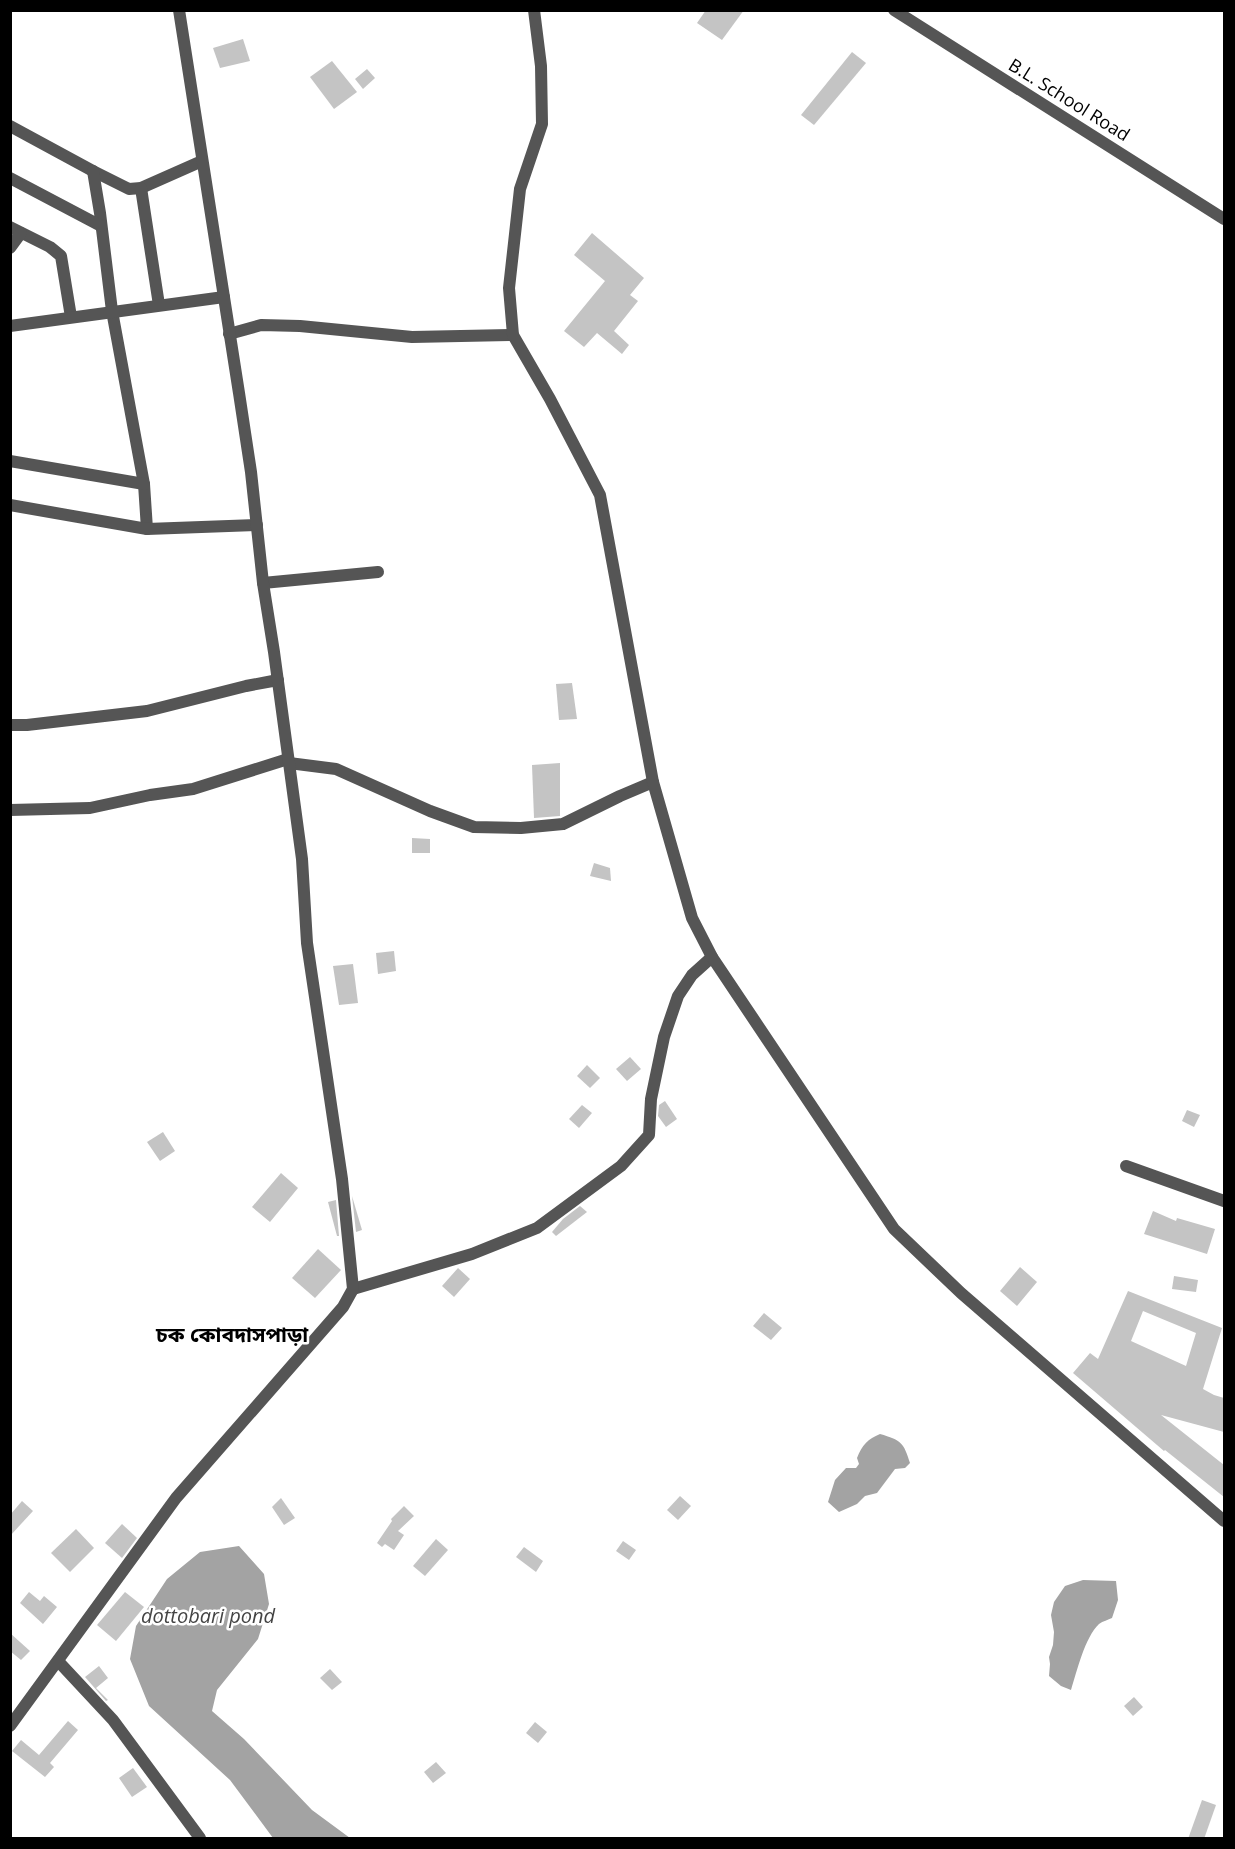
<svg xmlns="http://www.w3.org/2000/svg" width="1235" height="1849" font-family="'Open Sans','Noto Sans Bengali',sans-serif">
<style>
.water{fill:#a3a3a3}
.building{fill:#c4c4c4;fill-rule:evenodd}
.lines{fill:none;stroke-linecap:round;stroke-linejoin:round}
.minor{stroke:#555;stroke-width:12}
.tertiary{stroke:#555;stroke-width:12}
.labels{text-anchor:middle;stroke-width:5;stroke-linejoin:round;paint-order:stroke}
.street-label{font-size:18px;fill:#000;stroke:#fff}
.water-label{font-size:20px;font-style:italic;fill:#444;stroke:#fff}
.quarter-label{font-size:21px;font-weight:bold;fill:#000;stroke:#fff}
</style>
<rect width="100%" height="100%" fill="#fff"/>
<g class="water">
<path d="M880,1434C901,1440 904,1443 910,1463L905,1468L895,1469L877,1493L865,1496L857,1504L839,1512L828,1502L835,1480L846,1468H856L859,1464L857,1458C862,1445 868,1439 880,1434Z"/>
<polygon points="239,1546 264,1574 269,1604 258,1639 217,1690 212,1711 244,1739 312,1810 350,1838 273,1838 230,1780 149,1706 130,1659 136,1626 167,1579 200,1552"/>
<path d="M1083,1580L1116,1581L1118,1600L1112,1618C1108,1620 1103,1621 1099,1624C1085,1637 1077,1671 1071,1690L1061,1686L1049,1676L1050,1664L1049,1657L1053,1645L1054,1632L1051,1615L1054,1602L1065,1586Z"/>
</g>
<g class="building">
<polygon points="706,10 744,10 722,40 697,23"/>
<polygon points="243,39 250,61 220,68 213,48"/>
<polygon points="852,52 866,63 814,125 801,115"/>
<polygon points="332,61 357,92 334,109 310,77"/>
<polygon points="367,69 375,78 363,89 355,79"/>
<polygon points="592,233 644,278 630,295 638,301 614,331 629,345 622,354 597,333 584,347 564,331 605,281 574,255"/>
<polygon points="572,683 577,719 559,720 556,684"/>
<polygon points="560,763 560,816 534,818 532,765"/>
<polygon points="412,838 430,839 430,853 412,853"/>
<polygon points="594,863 610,868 611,881 590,876"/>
<polygon points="394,951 396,971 378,974 376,953"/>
<polygon points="353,964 358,1003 339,1005 333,966"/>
<polygon points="630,1057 641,1069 627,1081 616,1069"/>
<polygon points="587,1065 600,1078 590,1088 577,1076"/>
<polygon points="665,1101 677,1119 666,1127 658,1116 659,1105"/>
<polygon points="582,1105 592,1113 579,1128 569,1119"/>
<polygon points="1187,1110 1200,1115 1194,1127 1182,1121"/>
<polygon points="163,1132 175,1151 160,1161 147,1142"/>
<polygon points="281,1173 298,1188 270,1222 252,1207"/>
<polygon points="352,1196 362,1230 356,1232"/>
<polygon points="336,1200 339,1236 337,1236 328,1202"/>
<polygon points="580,1206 587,1212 556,1236 552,1232 563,1219"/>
<polygon points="1153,1211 1176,1221 1177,1218 1215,1229 1207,1254 1144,1234"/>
<polygon points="318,1249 341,1270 315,1298 292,1278"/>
<polygon points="1020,1267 1037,1282 1017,1306 1000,1291"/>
<polygon points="458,1268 470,1279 454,1297 442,1286"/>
<polygon points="1174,1276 1198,1280 1196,1292 1172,1289"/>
<path d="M1128,1291L1222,1328L1203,1389L1214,1395L1224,1398V1432L1161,1415L1224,1465V1497L1165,1450L1164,1451L1073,1373L1090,1353L1098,1359ZM1143,1311L1196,1333L1186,1366L1131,1341Z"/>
<polygon points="764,1313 782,1328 771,1340 753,1326"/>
<polygon points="680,1496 691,1506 678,1520 667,1510"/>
<polygon points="281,1498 295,1518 284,1525 272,1507"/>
<polygon points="22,1501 33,1511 10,1536 10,1515"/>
<polygon points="404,1506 414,1516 398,1531 404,1535 394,1550 385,1544 382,1547 377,1543 392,1521 391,1519"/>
<polygon points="122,1524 137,1538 122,1558 105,1543"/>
<polygon points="76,1529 94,1548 70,1572 51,1553"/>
<polygon points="436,1539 448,1550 425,1576 413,1566"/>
<polygon points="623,1541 636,1550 629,1560 616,1551"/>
<polygon points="524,1547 543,1561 536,1572 516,1557"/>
<polygon points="29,1592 40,1601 44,1596 57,1607 43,1624 20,1603"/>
<polygon points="125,1592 144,1607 116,1641 97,1625"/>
<polygon points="10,1633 30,1651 21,1660 10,1651"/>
<polygon points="99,1666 108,1678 96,1688 108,1700 106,1701 85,1677"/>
<polygon points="330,1669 342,1682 332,1690 320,1678"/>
<polygon points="1134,1697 1143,1707 1133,1716 1124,1706"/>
<polygon points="68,1721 78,1730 50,1763 54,1767 45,1777 12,1751 21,1740 39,1755"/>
<polygon points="535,1722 547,1732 538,1743 526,1733"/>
<polygon points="436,1762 446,1773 433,1783 424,1772"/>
<polygon points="133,1768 147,1787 132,1797 119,1778"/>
<polygon points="1202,1800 1216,1805 1204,1839 1188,1839"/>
</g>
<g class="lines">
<g class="minor">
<polyline points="10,126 93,171 129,189 141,188 202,161"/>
<polyline points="93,171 100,213 112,311 144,484 147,529"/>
<polyline points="10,178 101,226"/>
<polyline points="141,188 159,305"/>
<polyline points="10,227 50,247 61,256 71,317"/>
<polyline points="10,248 21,233"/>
<polyline points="10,326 224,297"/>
<polyline points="229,334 261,325 300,326 412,337 513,335"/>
<polyline points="10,461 144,484"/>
<polyline points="10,505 147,529 257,525"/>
<polyline points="263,583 378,572"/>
<polyline points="10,725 27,725 147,711 246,686 278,680"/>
<polyline points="289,763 336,769 430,811 474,827 521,828 563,824 620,796 653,782"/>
<polyline points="10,810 90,808 150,795 193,789 288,759"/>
<polyline points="1126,1166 1224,1201"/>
<polyline points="353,1289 472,1254 537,1228 621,1166 649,1135 651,1099 664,1037 678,996 692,975 712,957"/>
<polyline points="58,1661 113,1720 200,1838"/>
<polyline points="10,1726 176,1498 343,1307 353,1289 342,1179 307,943 302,859 274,652 263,583 251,472 239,393 179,10"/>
</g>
<g class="tertiary">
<polyline points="534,10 541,66 542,124 520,189 509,288 513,335 550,399 600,495 653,782 692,918 712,957 894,1229 961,1293 1224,1521"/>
<polyline points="894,10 1224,219"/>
</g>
</g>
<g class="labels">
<g class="street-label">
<text transform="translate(1069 100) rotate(32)" y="6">B.L. School Road</text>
</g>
<g class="water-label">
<text x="208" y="1623">dottobari pond</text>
</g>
<g class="quarter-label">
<text x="232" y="1342">চক কোবদাসপাড়া</text>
</g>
</g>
<rect width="1235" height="1849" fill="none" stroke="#000000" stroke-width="24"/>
</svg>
